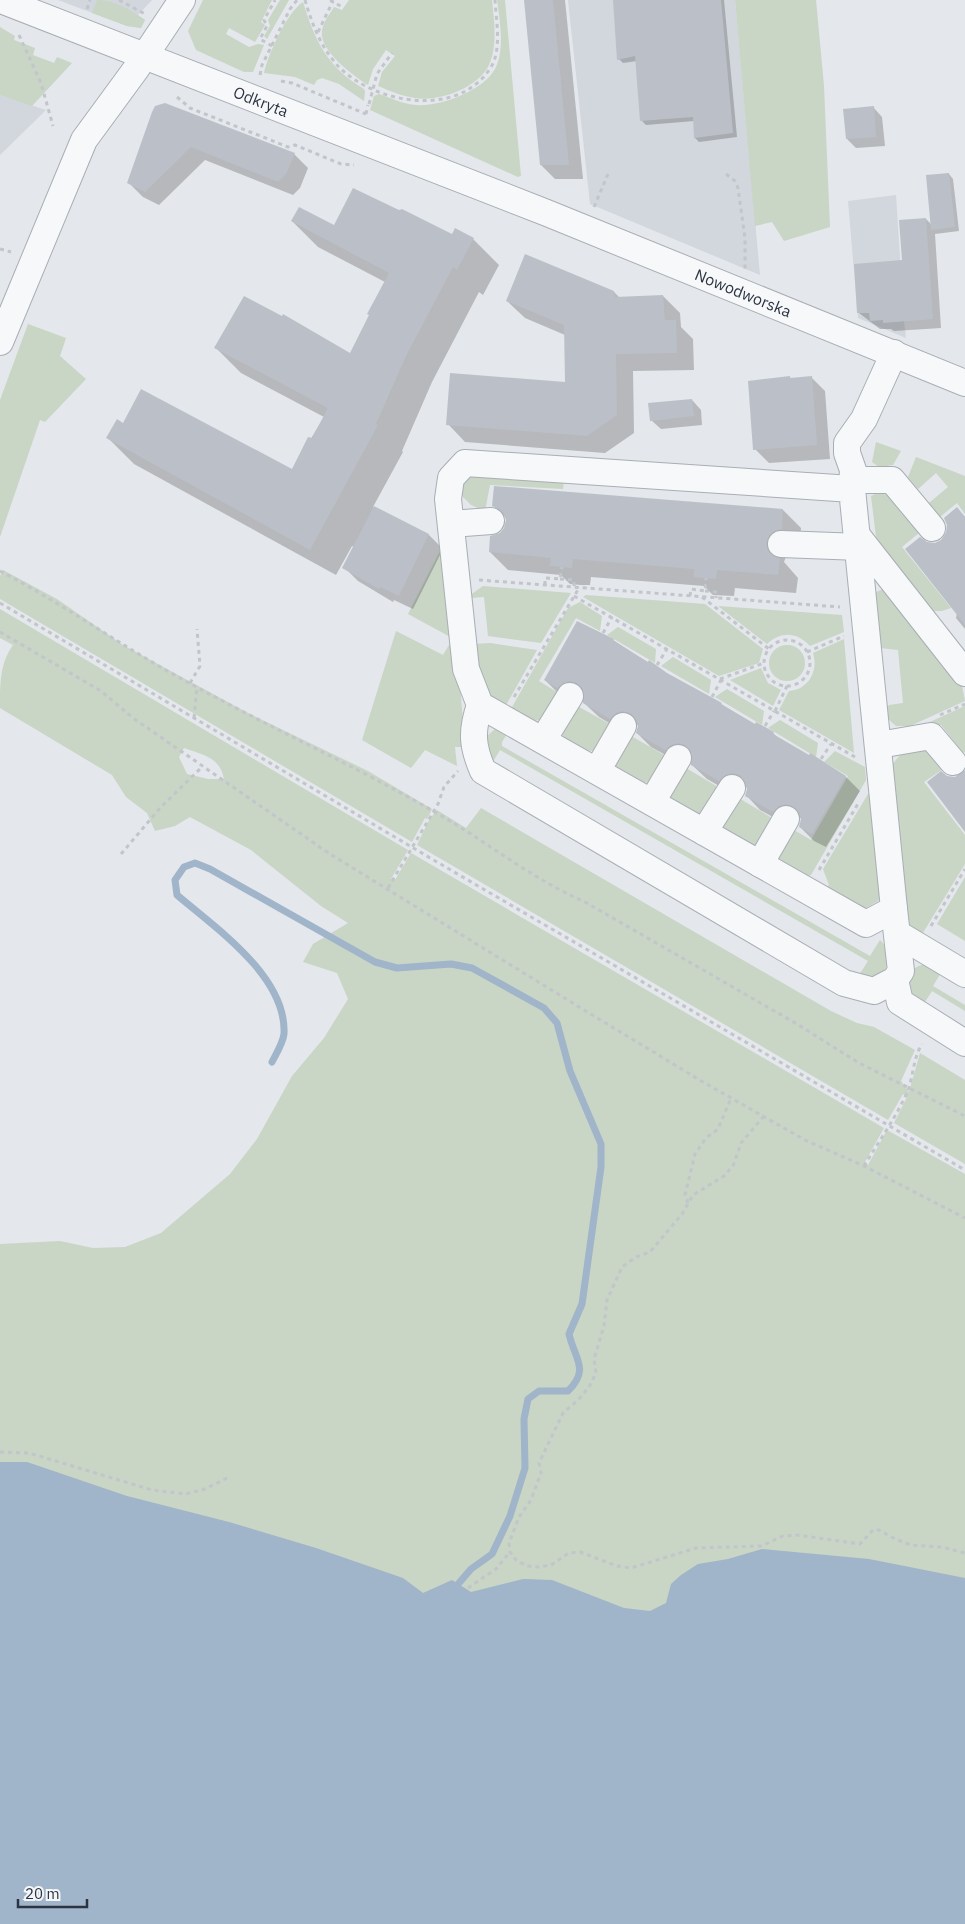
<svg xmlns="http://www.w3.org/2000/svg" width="965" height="1924" font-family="'IBM Plex Sans',sans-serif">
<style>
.built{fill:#d2d6dd}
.green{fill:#c9d5c5;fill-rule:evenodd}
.water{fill:#a0b4ca}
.shadow{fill:#0003}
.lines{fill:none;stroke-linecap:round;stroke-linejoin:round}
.stream{stroke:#a0b4ca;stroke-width:7}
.building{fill:#bbc0c8}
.minor-casing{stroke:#a9aeb5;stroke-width:28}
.path{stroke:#c2c5ca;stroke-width:3;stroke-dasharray:4 4;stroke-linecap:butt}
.minor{stroke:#f7f8f9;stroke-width:26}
.labels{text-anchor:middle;stroke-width:4;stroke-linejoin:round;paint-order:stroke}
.street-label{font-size:16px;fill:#2c3443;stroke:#f4f6f8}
</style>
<rect width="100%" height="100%" fill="#e4e7eb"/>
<g class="built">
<polygon points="58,0 152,0 138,15 145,20 141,28 127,26"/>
<polygon points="568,0 735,0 760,275 590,204"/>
<polygon points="0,95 46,110 0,155"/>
<polygon points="896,195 904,321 906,338 858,318 848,201"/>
</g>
<g class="green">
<path d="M97,0C116,0 130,10 145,20L141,28L127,26L92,13Z"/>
<polygon points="203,0 272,0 261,22 265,25 255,42 229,28 226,34 249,47 258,44 264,45 253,72 244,72 196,50 188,31"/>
<polygon points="280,0 289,0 267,39 264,36 270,26 268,20"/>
<path d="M349,0H492C494,20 498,46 489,65C478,88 439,102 415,98C402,96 390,91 378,86L382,72L395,56L386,50L373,69L368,85C354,76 319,51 322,31C323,22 330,14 334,7L342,10Z"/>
<path d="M497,0H505L521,176L518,177L370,110L374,96L379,94C391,98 403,104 416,105C440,107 483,91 495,69C505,50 500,21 497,0Z"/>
<polygon points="735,0 816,0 824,86 830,227 784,241 772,222 755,226"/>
<path d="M303,2C315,41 327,67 364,89L365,92L364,101L339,84L322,78L317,80L314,85L295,77L264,73C268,55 287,12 303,2Z"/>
<polygon points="0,27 15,36 14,40 35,48 33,55 54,63 57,57 72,63 32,106 0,95"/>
<polygon points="28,324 66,338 60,356 86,379 45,422 40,420 0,537 0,400"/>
<polygon points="876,442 901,451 893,465 879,467 872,462"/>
<polygon points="916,457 965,476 965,514 957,503 940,517 929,503 948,487 936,473 918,489 908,477"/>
<polygon points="475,470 564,480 563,489 490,485 485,511 471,505 458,492 462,477"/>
<polygon points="879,492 889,496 919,533 902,547 951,608 942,611 928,611 877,545 871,496"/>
<polygon points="441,549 456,640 408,614"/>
<polygon points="3,570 57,599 123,645 248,713 368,771 432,809 427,819 425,818 412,842 0,599 0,576"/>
<polygon points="483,586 571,593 541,643 488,636 484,597 470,598 469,596"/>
<polygon points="886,588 961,681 965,701 910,726 896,726 887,718 885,709 889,705 903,703 898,650 880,648 876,592"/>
<polygon points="586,595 705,604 763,649 759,663 719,676 583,597"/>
<polygon points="580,602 602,616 600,631 576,618 539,681 560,694 540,720 532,721 511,709 568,608"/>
<path d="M718,606L842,615L844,632L810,646C797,632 781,631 767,644Z"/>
<path d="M0,609L408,850L391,879L395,880L411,853L884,1128L865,1162L868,1165L887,1130L965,1174V1604L679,1644L0,1532V1244L60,1241L93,1248L125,1247L161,1233L230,1174L257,1139L292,1076L324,1038L348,999L337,973L303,962L313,944L348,923L321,906L251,850L190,817L175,826L155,831L147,813L126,797L112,775L0,708C0,684 0,663 13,645L0,638ZM184,748C203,755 220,757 224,779H208L187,774L179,757Z"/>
<polygon points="618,627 656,649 655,663 607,635"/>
<polygon points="396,631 443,655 449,645 457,648 465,747 455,747 457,766 425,750 411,768 362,740"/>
<path d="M844,639L854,753L779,710L789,691C808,690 819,671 813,653Z"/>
<path d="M490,643L537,650L505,707C472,687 476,679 474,644Z"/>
<circle cx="787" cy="663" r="18"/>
<polygon points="673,657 711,680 709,694 661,666"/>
<polygon points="761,668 768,683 781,690 773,706 730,680"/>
<polygon points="727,689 764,711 762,725 715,697"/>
<path d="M572,703L615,727L599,750C582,753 569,748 561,732Z"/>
<polygon points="965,706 965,752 963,753 941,725 921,726"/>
<polygon points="780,720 818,743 816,757 768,728"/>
<path d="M495,729H510L502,742V746L870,956L880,940C890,949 891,968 879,976C873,980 865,978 858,977L868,961L500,750L491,765L486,737Z"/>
<path d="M626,733L671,759L654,782C638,784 622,779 614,763Z"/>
<polygon points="835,751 865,767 866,780 811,875 801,878 779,863 777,855 789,827 811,840 848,776 824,762"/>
<polygon points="916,751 927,751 943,769 924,782 965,835 965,864 921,936 906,922 890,767 901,754"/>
<path d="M681,765L723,790L706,813C690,815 676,809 669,794Z"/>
<polygon points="868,794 875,794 883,891 878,901 864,909 824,890 829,885 823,869"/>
<polygon points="734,795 777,821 767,839 752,849 724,832 722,814"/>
<polygon points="481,808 831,1011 857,1023 874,1027 915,1050 901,1081 909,1092 920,1053 965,1080 965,1164 894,1123 907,1097 903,1094 888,1120 417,845 429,820 437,810 466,828"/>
<polygon points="965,877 965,941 937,924"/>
<path d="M924,964L942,971L933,986L965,1005V1011L932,991L923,1005C906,994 900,971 924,964Z"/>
</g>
<polygon class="water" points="0,1462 27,1462 127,1496 229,1522 316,1548 403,1578 423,1593 452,1580 471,1592 523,1579 552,1580 624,1608 650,1611 666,1603 671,1584 681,1575 698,1564 728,1559 762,1549 869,1559 965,1578 965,1924 0,1924"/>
<g class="shadow">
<polygon points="526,0 565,0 583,179 555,179 541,165"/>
<polygon points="614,0 724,0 737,137 699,142 695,138 694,121 646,125 642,121 637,61 623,63 619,59"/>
<polygon points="873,107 882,117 885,146 856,148 847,139"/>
<polygon points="153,113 294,154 308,168 300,188 293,195 205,160 159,205 143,197 129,183"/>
<polygon points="949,174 953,179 959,231 935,234 941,328 894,331 891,329 880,329 859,313 903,261 926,219 932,225"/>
<polygon points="292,221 473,239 499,265 483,295 479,292 432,382 402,451 403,452 373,507 429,535 443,549 413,609 394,600 393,602 358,581 344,567 354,547 352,546 336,575 134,464 108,438 124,424 292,470 324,417 241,373 216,348 351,355 385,282 318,247"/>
<polygon points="614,292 620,298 663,296 680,313 681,327 693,339 694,370 633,371 634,433 605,453 465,442 448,424 566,384 565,335 525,318 507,301"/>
<polygon points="790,377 791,379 811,377 825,391 830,459 769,463 755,449"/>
<polygon points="692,400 701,410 702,425 661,429 651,420"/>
<polygon points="494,506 783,510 801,528 800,547 787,554 784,562 798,578 796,593 735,588 734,596 713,595 704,586 591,577 590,585 581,585 570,584 561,575 508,570 490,552 505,528 507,519"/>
<polygon points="957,509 965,517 965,629 956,618 957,613 927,543 935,544 942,541"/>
<polygon points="613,640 666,674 721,704 755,725 773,733 779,739 810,756 811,754 846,777 860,791 826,847 814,841 800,827 802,818 793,819 787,825 760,810 746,795 748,787 740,788 733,794 707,779 692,765 692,756 685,758 680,763 651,747 637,733 639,725 630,726 624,732 599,717 584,703 585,695 577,696 559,694 545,680"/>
</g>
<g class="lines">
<path class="stream" d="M272,1062C276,1054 283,1043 284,1034C287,977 217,929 177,895L175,880L184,867L195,863L210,869L375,962L397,968L451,964L472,968L544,1008L557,1023L570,1071L601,1144V1167L582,1304L569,1334C575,1360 590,1369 568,1391H539L528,1399L524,1419L525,1468L510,1516L492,1554L471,1569L453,1590"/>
</g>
<g class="building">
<polygon points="524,0 553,0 569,165 540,165"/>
<polygon points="613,0 721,0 733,133 694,138 693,117 640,121 635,56 617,60"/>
<polygon points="165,103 295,153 286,174 278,182 191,147 145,192 127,183 152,112 155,106"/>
<polygon points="874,106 876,137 846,139 843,109"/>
<polygon points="949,173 955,227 931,230 926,175"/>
<polygon points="353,188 399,210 402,209 452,234 455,228 474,238 457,270 453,267 406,356 376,424 378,425 310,550 106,438 117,419 123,423 141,389 292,469 308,437 312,438 328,408 214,348 244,296 282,316 283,314 350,353 369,315 367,314 389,273 291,221 299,207 334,225"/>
<polygon points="926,218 933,319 883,323 883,320 870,321 869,313 857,313 854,264 902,260 899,220"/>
<polygon points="525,254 614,291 615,297 663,295 665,320 676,320 677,353 616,354 617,415 587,436 446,425 450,373 565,382 564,325 506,301"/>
<polygon points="790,376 790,378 812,376 817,445 753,450 748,381"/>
<polygon points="692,399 694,416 650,421 648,403"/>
<polygon points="494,486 783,509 782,529 774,531 769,536 766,543 768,551 780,559 778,575 717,570 716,579 694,577 694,569 573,559 572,568 562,567 550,566 551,558 489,552 490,536 500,533 504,528 506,520 503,512 492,506"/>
<polygon points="374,506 429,534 399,596 380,587 379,589 342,568"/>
<polygon points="957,507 965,517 965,625 905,549 920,537 927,542 935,543 941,540 946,533 947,525 944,518"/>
<polygon points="577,621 614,639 613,641 648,662 649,660 667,673 722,703 721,704 755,724 756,722 774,732 773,734 809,755 810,753 846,776 812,834 799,827 801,819 799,812 793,806 786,804 779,806 773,812 745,796 747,789 745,782 740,775 733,773 726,775 719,781 691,765 691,751 685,745 678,743 671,745 665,750 636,733 638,726 636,719 630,713 623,711 616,713 610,719 583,703 583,689 577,683 570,681 563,683 557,688 544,680"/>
<polygon points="965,770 965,832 927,782 941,771 947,776 955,777"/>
</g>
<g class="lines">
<defs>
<g id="minor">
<path id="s1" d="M1,0L547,213L965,383"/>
<polyline points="0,342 84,140 136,69 182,0"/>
<polyline points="853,480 892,480 932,528"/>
<polyline points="852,489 465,463 451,478 448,499 466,669 480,705 866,924 894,909 852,489 853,470 847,453 847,443 864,419 894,353"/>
<polyline points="451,524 491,521"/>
<polyline points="859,538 965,673"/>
<polyline points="781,544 860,547"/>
<path d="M480,705C471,731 472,746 483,771L844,983L874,991L895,980L901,971L894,909"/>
<polyline points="543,740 570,696"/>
<polyline points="879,745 931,736 953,762"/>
<polyline points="597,771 623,726"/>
<polyline points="652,802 678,758"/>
<polyline points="704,832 732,788"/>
<polyline points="760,864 786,819"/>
<polyline points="898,934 965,974"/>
<polyline points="895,980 900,1002 965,1043"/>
</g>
</defs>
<use href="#minor" class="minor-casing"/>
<g class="path">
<polyline points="119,0 145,14"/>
<path d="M305,0C312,24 321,48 339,67C376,104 459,119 491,67C502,49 496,20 495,0"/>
<polyline points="330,0 344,8"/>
<polyline points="87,9 90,0"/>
<polyline points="318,32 333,1"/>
<polyline points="19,35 41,83 53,126"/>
<polyline points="272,46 260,39 267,26 264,20 275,0"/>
<polyline points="260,75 262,65 290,9 297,0"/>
<polyline points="281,81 292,83 366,114"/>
<polyline points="177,97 190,108 288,147 295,145 341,164 354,165"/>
<polyline points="369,104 377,74 392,53"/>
<polyline points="366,114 368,105"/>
<polyline points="726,174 735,181 738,188 745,238 745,269"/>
<polyline points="594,207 608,174"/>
<polyline points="0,249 11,252"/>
<path d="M0,571C65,605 124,648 189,683C269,727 353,765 433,811C485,840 530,878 585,902L797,1024L859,1063L965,1116"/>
<polyline points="560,579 574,580 574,587"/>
<polyline points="479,580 840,607"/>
<polyline points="545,585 545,578 560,579 562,567"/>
<polyline points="705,591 717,592 716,598"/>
<polyline points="574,596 855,757"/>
<polyline points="690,596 691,589 705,591 706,578"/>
<polyline points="702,597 769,649"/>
<polyline points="0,603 437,862 965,1170"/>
<polyline points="0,632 101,691 133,718 330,854 584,1010 703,1082 805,1140 864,1166 965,1218"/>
<polyline points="603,633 612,617"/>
<circle cx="787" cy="663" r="23"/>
<polyline points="807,652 844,636"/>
<polyline points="657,665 667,649"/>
<polyline points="720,679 764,663"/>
<polyline points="190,683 200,666 197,629"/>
<polyline points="514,697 579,588"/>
<polyline points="712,697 721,680"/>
<polyline points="775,711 787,686"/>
<polyline points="940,715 965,704"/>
<polyline points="194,718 197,688"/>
<polyline points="765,726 774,711"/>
<polyline points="821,759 831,744"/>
<polyline points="121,854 161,807 202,767"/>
<polyline points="819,870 859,802"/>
<polyline points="388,888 438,804 444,787 458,771"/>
<polyline points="931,926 965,869"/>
<polyline points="764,1116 741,1143 733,1166 724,1176 693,1195 682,1214 650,1252 636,1257 622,1267 607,1300 604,1326 594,1359 596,1373 589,1387 578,1400 563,1413 539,1463 541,1473 531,1500 519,1517 509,1543 510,1552 516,1560 527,1566 539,1567 551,1565 569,1553 580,1552 617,1566 631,1568 696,1548 761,1546 783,1536 797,1535 860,1544 873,1530 879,1530 895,1539 911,1545 942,1547 965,1553"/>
<path d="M864,1166C878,1143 894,1120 906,1095C914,1078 912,1060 922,1044"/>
<polyline points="688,1203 685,1195 695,1154 706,1138 718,1129 731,1098"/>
<polyline points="0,1452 29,1453 152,1490 186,1494 205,1489 229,1477"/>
<polyline points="468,1588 496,1569 510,1552"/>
</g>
<use href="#minor" class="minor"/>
</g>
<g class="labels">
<g class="street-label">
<text dy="6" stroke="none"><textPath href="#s1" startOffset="279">Odkryta</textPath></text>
<text dy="6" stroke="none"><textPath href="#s1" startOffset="798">Nowodworska</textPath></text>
</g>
</g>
<path d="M18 1899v8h69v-8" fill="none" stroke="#2c3443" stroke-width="2.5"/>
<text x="25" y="1899" font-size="15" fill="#2c3443" stroke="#f4f6f8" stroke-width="4" paint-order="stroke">20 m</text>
</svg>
